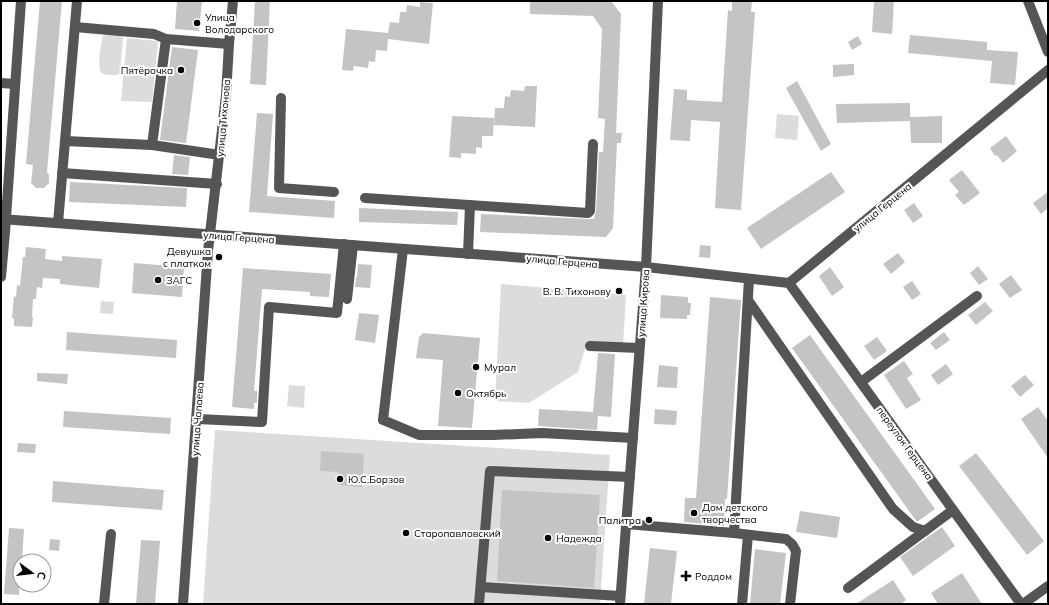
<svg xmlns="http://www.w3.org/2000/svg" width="1049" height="605" font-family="Mulish,sans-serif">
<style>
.green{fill:#dcdcdc}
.building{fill:#c4c4c4}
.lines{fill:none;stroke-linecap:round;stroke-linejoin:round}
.minor{stroke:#555;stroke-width:10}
.poi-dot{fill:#000;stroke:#fff;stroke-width:1.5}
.labels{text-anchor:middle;stroke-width:4;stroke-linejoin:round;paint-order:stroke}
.poi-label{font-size:10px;fill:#000;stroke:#fff;text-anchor:start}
.street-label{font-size:10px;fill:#000;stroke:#fff}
</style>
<rect width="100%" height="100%" fill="#fff"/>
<g class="green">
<path d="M108,34L121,35L123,38L120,73L117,75C112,75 104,76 101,72C97,67 101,43 103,36Z"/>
<polygon points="127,38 158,41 152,102 121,101"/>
<polygon points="777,114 799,116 797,140 775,138"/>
<polygon points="501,284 626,295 623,345 587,342 578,372 529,403 495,401"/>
<polygon points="101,301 114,302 113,314 100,313"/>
<polygon points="289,385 305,386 304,408 287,406"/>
<polygon points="215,430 610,455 600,604 203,604"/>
</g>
<g class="building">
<polygon points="40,1 62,1 47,172 49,175 49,183 44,188 36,188 31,183 33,165 26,164"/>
<polygon points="177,1 202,1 199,31 175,29"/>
<polygon points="255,1 270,1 266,85 250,84"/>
<polygon points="530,1 611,1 621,14 616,133 622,133 621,143 617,143 613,228 606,237 480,232 481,214 588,219 594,219 596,211 599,152 603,152 605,119 598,118 602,29 593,16 530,14"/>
<polygon points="732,1 752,1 751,12 755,12 741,210 715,208 720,122 691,120 690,141 670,140 674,89 687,90 687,100 722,102 728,10 732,11"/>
<polygon points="874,1 894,1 892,34 872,32"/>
<polygon points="420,2 433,3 429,44 388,39 387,51 376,50 375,62 369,61 368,68 354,66 353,71 342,70 346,29 388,33 390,22 399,23 400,12 406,12 407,5 420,7"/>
<polygon points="910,35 987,42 987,50 1018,52 1015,85 990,83 992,61 908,53"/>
<polygon points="858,36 862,44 852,50 848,42"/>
<polygon points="172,47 198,50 186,143 160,140"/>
<polygon points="854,64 854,75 833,77 833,65"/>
<polygon points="797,81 831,144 821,151 786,88"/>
<polygon points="525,86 537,86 535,127 494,125 495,108 504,108 505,96 510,97 511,90 524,91"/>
<polygon points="910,103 910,117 942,116 942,143 911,143 910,121 837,123 836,104"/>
<polygon points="257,113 273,114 267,196 335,201 334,218 249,212"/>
<polygon points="452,116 494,118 493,136 482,136 482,148 476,147 476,154 461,153 461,158 449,157"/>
<polygon points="1006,136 1017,151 1003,163 997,155 995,156 990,148"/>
<polygon points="174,155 190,157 188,175 172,174"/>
<polygon points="962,170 980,193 964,205 955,195 959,192 949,180"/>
<polygon points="831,172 845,192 761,249 747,228"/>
<polygon points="70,182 187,188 186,207 69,202"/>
<polygon points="1048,192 1048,208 1041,214 1033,203"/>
<polygon points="914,203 923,216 913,223 904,210"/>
<polygon points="359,208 458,212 457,225 359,222"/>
<polygon points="700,245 711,246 710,258 699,257"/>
<polygon points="26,247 46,249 45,259 62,261 62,256 102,259 99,288 60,284 60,279 43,278 42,288 37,287 36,299 33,299 32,317 33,317 32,327 14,326 14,319 12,318 14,296 16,297 17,285 20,286 23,257 25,257"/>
<polygon points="898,253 905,262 891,274 883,264"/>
<polygon points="134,263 184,267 182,297 132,293"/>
<polygon points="358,264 372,265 370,288 355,287 356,277 357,277"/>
<polygon points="978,266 988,279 979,285 970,273"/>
<polygon points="830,267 844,287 832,296 819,276"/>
<polygon points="243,268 331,274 329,297 310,296 310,292 262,289 254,391 257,391 257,403 254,403 254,409 232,407"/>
<polygon points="1011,275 1022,290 1010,298 999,284"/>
<polygon points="912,281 921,294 912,300 903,287"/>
<polygon points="661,295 688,297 688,303 691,303 690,315 687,315 687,319 660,318"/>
<polygon points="710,297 741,300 727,499 725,499 724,526 684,522 685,498 696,498"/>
<polygon points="985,302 993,311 976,325 968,315"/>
<polygon points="359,313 379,315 375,343 355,340"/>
<polygon points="67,332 177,340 176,358 66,350"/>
<polygon points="944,332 950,340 936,350 930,343"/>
<polygon points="423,333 480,338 472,428 438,426 443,360 416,358 419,337"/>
<polygon points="810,335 935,509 917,522 792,348"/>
<polygon points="877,337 887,351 874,360 864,346"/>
<polygon points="598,353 615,354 611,417 598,416 597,430 538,426 539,409 593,412"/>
<polygon points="904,361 913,374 907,378 921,400 906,409 884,375"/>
<polygon points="946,364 953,374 938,385 931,375"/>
<polygon points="659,365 678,367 677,388 657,387"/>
<polygon points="37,373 68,374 67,384 37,381"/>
<polygon points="1025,375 1034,385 1020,397 1011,386"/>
<polygon points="1038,407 1048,421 1048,458 1021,419"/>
<polygon points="655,409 677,411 676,425 654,424"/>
<polygon points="64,411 171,418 170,434 63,427"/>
<polygon points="18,443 36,444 35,453 17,452"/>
<polygon points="321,451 364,454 362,487 338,485 338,472 320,471"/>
<polygon points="976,453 1044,541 1027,555 959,466"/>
<polygon points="53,481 164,490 162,510 52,502"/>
<polygon points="502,490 600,495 594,588 497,581"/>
<polygon points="800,511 840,517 837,538 796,532"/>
<polygon points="942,527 955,546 913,576 900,557"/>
<polygon points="9,528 24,529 22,561 20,561 19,595 4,594"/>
<polygon points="50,539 60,540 59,551 49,550"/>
<polygon points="141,540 160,541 155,604 136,604"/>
<polygon points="650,548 677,551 671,604 644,604"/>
<polygon points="755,549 786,553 780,604 750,604"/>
<polygon points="962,573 982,604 938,604 931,593"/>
<polygon points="893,580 906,600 901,604 856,604"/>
</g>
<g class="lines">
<g class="minor">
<polyline points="1028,1 1048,52"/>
<polyline points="75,27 154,34 166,39"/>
<polyline points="1,83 15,84"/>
<polyline points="281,98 279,188 334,192"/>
<polyline points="65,141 152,145"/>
<polyline points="220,155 152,145 166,39 229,44"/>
<polyline points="62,173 217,184"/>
<polyline points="365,198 588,213 590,211 593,144"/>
<polyline points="1,219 232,236 646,267 789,283 1048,70"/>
<polyline points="58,223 77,1"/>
<polyline points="403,249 383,420 419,435 493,435 542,433 633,438"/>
<polyline points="468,254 470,205"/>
<polyline points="1,277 5,232 21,1"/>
<polyline points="789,283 1021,604"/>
<polyline points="347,299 353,245"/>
<polyline points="748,300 893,509 913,527 925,531"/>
<polyline points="590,346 639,348"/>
<polyline points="861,382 977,296"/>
<polyline points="197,419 262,422 269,307 337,313 344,244"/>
<polyline points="626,524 734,533 749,279"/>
<polyline points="734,533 786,539 792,544 796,551 790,604"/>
<polyline points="481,587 620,596"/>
<polyline points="848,588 953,510"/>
<polyline points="104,604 111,534"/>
<polyline points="183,604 208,251 226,95 229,44 233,1"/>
<polyline points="479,604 490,471 630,477"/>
<polyline points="620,604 646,267 658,1"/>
<polyline points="742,604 748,535"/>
<polyline points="1023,604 1048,586"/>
</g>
</g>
<g class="poi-dot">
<circle cx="197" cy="23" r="4"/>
<circle cx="181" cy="70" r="4"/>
<circle cx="219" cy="257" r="4"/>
<circle cx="158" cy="280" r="4"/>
<circle cx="619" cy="291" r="4"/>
<circle cx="476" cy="367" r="4"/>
<circle cx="458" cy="393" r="4"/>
<circle cx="340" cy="479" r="4"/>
<circle cx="694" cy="513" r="4"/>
<circle cx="649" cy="520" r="4"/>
<circle cx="406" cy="533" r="4"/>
<circle cx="548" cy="538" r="4"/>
<path d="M684 570h4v4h4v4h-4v4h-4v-4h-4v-4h4z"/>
</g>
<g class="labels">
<g class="poi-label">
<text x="205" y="21">Улица<tspan x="205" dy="12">Володарского</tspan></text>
<text x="173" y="74" text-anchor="end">Пятёрочка</text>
<text x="211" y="255" text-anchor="end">Девушка<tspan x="211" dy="12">с платком</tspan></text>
<text x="166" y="284">ЗАГС</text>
<text x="611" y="295" text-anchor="end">В. В. Тихонову</text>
<text x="484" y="371">Мурал</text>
<text x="466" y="397">Октябрь</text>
<text x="348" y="483">Ю.С.Борзов</text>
<text x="702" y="511">Дом детского<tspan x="702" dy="12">творчества</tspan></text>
<text x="641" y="524" text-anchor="end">Палитра</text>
<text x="414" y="537">Старопавловский</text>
<text x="556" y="542">Надежда</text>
<text x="695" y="580">Роддом</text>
</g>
<g class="street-label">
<text transform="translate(223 118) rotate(-85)" y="4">улица Тихонова</text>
<text transform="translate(882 207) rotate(-39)" y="4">улица Герцена</text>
<text transform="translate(239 237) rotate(4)" y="4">улица Герцена</text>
<text transform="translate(562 261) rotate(5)" y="4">улица Герцена</text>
<text transform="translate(643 303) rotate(-86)" y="4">улица Кирова</text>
<text transform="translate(197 419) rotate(-86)" y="4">улица Чапаева</text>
<text transform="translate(905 443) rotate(54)" y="4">переулок Герцена</text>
</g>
</g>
<rect width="1049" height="605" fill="none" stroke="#000000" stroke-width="4"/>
<g transform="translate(32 573) rotate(105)"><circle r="19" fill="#ffffff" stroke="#999999"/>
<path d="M0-3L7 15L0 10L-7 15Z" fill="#000000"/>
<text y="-6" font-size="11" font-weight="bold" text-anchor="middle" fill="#000000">С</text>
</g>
</svg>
